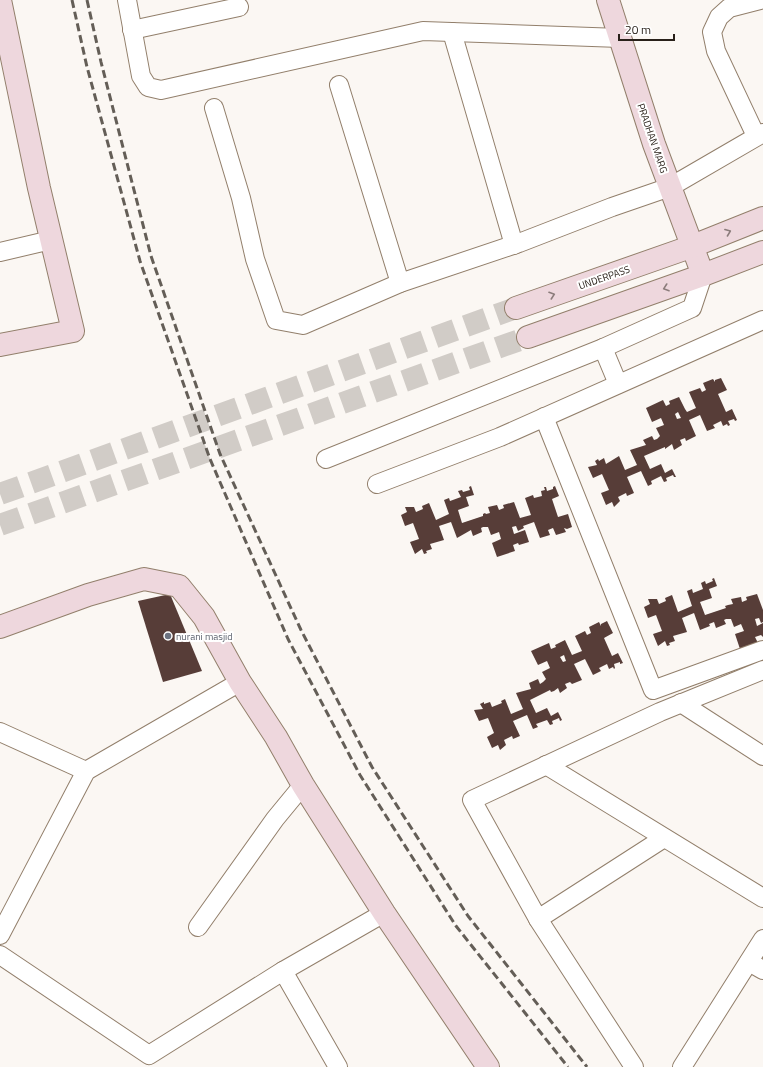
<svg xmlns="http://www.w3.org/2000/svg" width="763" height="1067" font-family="'Titillium Web',sans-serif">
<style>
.building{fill:#573d38;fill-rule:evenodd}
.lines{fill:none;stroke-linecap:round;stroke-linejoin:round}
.secondary-tunnel{stroke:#d1ccc7;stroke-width:22;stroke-dasharray:22 11;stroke-linecap:butt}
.street-casing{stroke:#927f6b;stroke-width:20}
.secondary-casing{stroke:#927f6b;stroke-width:24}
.street{stroke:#fff;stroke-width:18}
.secondary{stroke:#eed7dd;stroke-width:22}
.rail{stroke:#645e57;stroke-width:3;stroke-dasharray:8 4;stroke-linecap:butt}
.oneway{stroke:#8b7c7b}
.worship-dot{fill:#6b7280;stroke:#fff;stroke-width:1.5}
.labels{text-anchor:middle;stroke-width:4;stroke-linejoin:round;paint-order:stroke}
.street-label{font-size:10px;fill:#282019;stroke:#fff}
.worship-label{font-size:10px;fill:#5b616d;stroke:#fff;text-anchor:start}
</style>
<rect width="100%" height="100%" fill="#fbf7f3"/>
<g class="building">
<path d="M721,378L727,390L718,394L726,412L732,409L737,420L735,421L734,419L728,421L730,425L728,426L727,424L723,426L721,421L713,425L715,428L707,431L700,415L689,420L696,436L686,441L685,438L680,440L682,445L674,450L672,444L665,449V447L644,456L650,469L661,464L665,473L672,469L676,477H674L673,475L666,478L667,481L664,482L661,476L651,481L652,484L648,486L641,471L627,477L634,493L627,496L626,493L618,497L620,501L614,507L612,502L606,505L601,493L609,490L602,474L593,478L588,467L597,465L595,461L598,459L599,461L604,458L606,464L619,456L625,470L637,465L630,450L646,445L643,440L652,436L654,440L657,439L660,436L656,428L664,425L661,418L652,422L646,408L663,400L666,406L670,404L669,401L679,397L685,409L681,411L685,409L687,412L696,408L689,392L700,388L702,392L706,390L703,383L713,379L715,382V380ZM678,412L681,418L677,419L675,414Z"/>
<polygon points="471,486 474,495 466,497 469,506 458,510 462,523 483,516 483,514 485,513 486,514 490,513 488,507 497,505 499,510 504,508 503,505 514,502 520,518 531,515 525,498 533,495 534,498 542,496 541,491 545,490 544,487 546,487 547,491 553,489 553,487 555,486 559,496 552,499 558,517 568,514 572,527 567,529 564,528 566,532 556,535 553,528 548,530 550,535 540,538 534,522 523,526 524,528 518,531 516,526 512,527 514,534 525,530 529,542 519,545 518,543 513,545 515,551 497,557 492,543 501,539 499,532 491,535 488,527 483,527 481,528 482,532 473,536 471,530 457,538 451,522 439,526 444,540 430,544 432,549 426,551 427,553 424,554 422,549 415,554 410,542 419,539 413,523 405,526 401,515 407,512 405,507 414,507 416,512 423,509 422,506 429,503 436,520 449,514 444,500 449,498 450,501 461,497 458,491 462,490 463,492 470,490 469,487"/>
<polygon points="714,578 717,586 709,589 712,598 700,602 705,615 726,608 725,606 728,605 733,604 731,599 741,597 742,602 747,600 746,597 757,594 763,610 763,622 761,623 759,618 755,619 757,626 763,623 763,637 761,635 755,637 758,643 740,649 735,634 744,631 741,624 734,627 731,619 726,619 724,620 726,624 716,628 714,622 709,624 710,626 700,630 694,613 682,618 687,632 673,636 675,641 669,643 670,645 667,646 665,641 658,646 653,634 662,631 656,615 648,618 644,607 650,604 648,599 657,599 659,604 666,601 665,598 672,595 678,612 692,606 687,591 692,589 693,593 703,589 701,583 705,581 706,584 713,581 712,579"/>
<polygon points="170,594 202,671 163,682 138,601"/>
<path d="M607,621L613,633L604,638L612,656L618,653L623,663L620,664V662L614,664L615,668L614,669L613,667L609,669L607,664L599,668L601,671L593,675L585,659L574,664L582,680L572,684L570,682L565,684L567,688L560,693L558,688L554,691L551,692L550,690L530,700L536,713L547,708L551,716L558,712L562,720L560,721L559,718L552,721L553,724L550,725L547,720L536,724L538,727L533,729L527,715L513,721L520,736L513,739L512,736L504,740L506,745L500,750L498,745L492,748L487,737L494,733L488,718L479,721L474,710L483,709L480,704L484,702V704L490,702L492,707L502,703L501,701L505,699L511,714L523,709L516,693L531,689L529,683L538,679L540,684L543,682L546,679L542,672L550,668L547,661L538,665L531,651L549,643L551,649L556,647L555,645L565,640L572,655L582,651L575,636L585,631L587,635L591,633L589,627L599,622L601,626V624ZM564,655L566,661L563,662L560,657Z"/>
</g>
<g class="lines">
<g class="secondary-tunnel">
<polyline points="0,494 516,308"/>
<polyline points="0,525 528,337"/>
</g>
<defs>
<g id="street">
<polyline points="127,0 141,76 148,87 161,90 423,31 620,38"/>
<polyline points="132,30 239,7"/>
<polyline points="452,32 514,245"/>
<polyline points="339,85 400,283"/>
<polyline points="214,108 241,198 255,259 276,320 303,325 400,283 519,243 612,207 670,187 763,133"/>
<polyline points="756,136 716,51 712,32 719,17 729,8 760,0"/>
<polyline points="0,252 51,240"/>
<polyline points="603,348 618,384"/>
<polyline points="544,417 653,690 763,650"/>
<polyline points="326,459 603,348 692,308 703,275"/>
<polyline points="377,484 500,437 763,320"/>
<polyline points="681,703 763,756"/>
<polyline points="0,732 86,771"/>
<polyline points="546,765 763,898"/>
<polyline points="664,838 538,919 472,800 660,712 763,670"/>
<polyline points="538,919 634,1067"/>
<polyline points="198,927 275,819 303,785"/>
<polyline points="0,935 86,771 240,682"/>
<polyline points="0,955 149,1055 283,971 384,913"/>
<polyline points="749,962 763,970"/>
<polyline points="283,971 338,1067"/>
<polyline points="682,1067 763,939"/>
</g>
<g id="secondary">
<polyline points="608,0 654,144 703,275"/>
<polyline points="516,308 693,246 763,218"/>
<polyline points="528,337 703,275 763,252"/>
<polyline points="0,345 73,331 39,188 0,0"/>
<polyline points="0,627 88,595 144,579 179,586 204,617 240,682 276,737 303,785 384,913 488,1067"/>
</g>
</defs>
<use href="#street" class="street-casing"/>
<use href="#secondary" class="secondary-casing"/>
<use href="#street" class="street"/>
<use href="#secondary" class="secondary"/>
<g class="rail">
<polyline points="72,0 87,67 140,261 210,459 288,639 360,775 456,926 568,1067"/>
<polyline points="87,0 101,62 151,256 220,454 301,630 372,767 468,916 587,1067"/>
</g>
</g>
<defs><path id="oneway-chevron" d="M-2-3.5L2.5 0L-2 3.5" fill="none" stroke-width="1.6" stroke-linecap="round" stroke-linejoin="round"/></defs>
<g class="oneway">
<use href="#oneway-chevron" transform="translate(728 232) rotate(-21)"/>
<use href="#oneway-chevron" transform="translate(666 288) rotate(161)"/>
<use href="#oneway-chevron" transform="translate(552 295) rotate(-19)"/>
</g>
<circle class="worship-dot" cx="168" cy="636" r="4"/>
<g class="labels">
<g class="street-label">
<text transform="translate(653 138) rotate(71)" y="4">PRADHAN MARG</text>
<text transform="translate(604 277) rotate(-19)" y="4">UNDERPASS</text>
</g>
<g class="worship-label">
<text x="176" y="640">nurani masjid</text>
</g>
</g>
<path d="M619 34v6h55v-6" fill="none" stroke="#282019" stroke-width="2"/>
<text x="625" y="34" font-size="12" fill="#282019" stroke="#ffffff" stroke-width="3" paint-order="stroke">20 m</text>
</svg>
